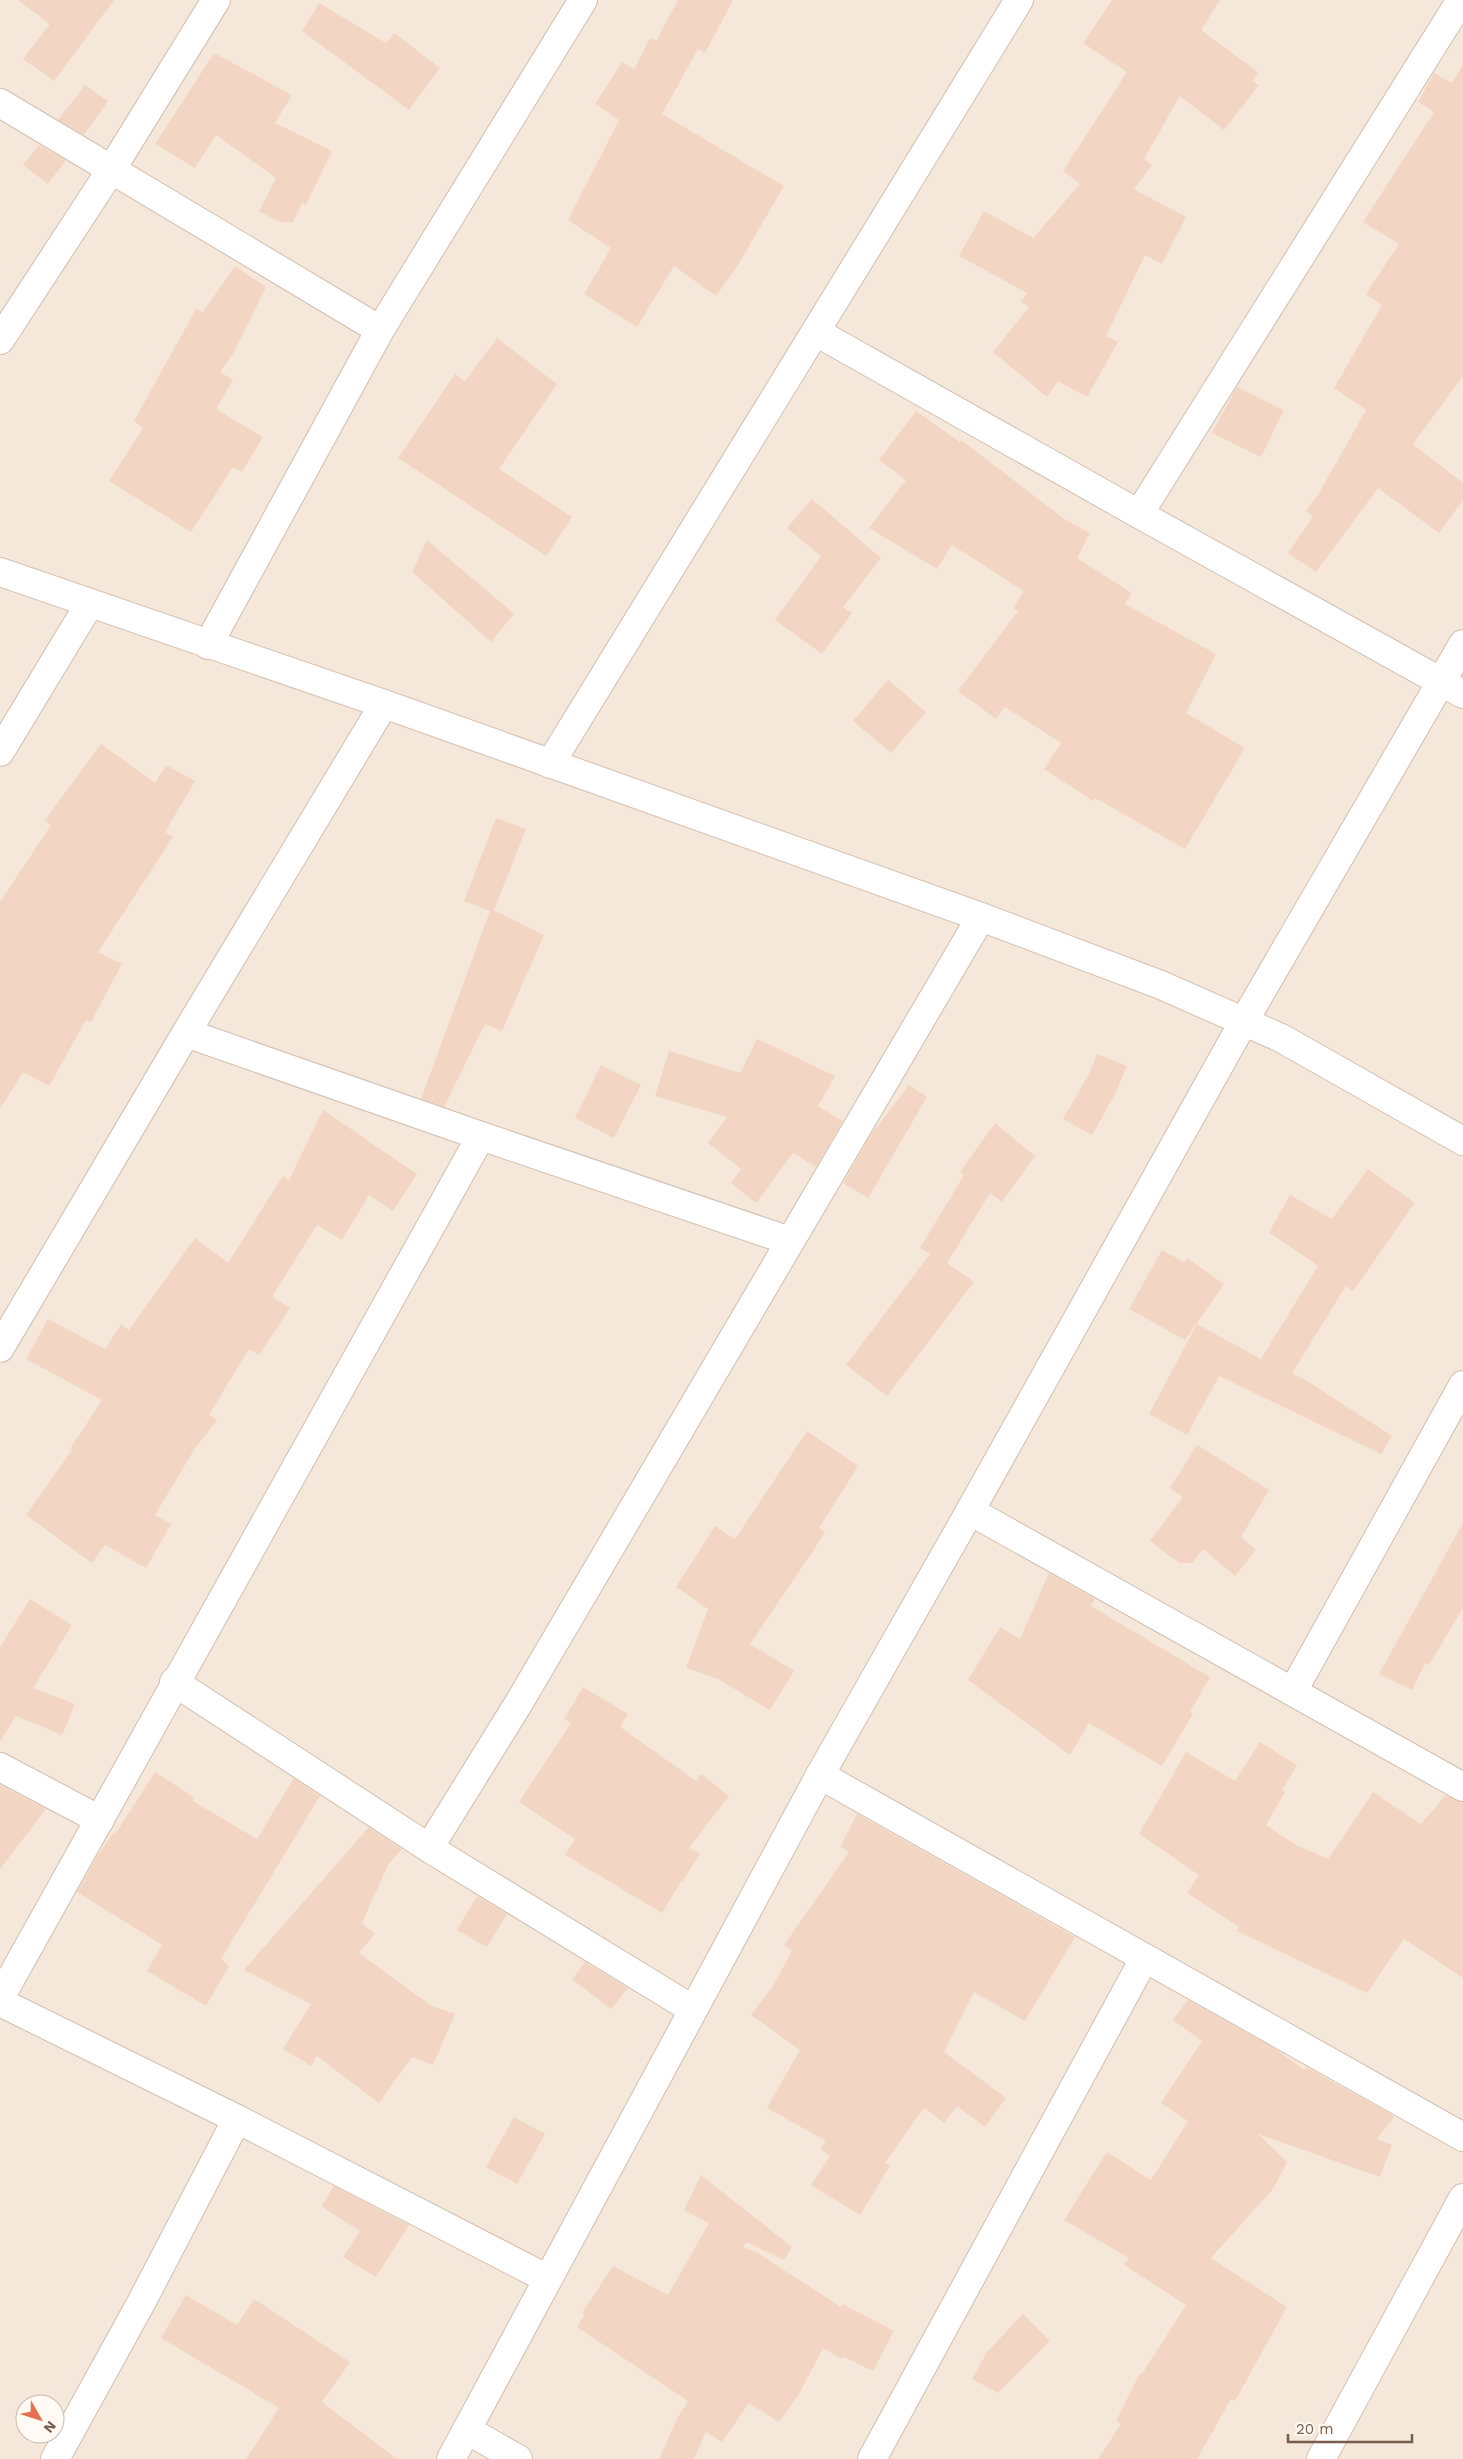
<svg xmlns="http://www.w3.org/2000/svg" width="1463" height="2459" font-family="'Work Sans',sans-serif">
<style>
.residential{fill:#f5e8da;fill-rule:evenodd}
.building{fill:#f3d5c3}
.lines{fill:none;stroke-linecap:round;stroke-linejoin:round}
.street-casing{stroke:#d1beb0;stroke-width:30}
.secondary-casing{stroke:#d6c0b0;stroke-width:30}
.street{stroke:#fff;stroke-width:28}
.secondary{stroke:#fff;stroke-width:28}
</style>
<rect width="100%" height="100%" fill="#fdf6ec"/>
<path class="residential" d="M0,0H1463V2459H0ZM25,2404H55V2434H25Z"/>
<g class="building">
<polygon points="18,0 114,0 54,81 23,59 50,24"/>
<polygon points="678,0 733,0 705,53 698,49 662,114 784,186 738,265 716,296 674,266 637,327 584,294 611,248 568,220 619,120 595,104 622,62 634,69 650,38 656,41"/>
<polygon points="1112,0 1220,0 1201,30 1258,72 1252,81 1259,85 1224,130 1180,96 1144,159 1152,165 1134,189 1186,217 1162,264 1145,255 1106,336 1118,342 1087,397 1058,381 1047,397 993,352 1029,307 1021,302 1027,293 959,256 984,211 1033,238 1080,184 1063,171 1127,72 1083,43"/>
<polygon points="319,3 386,43 394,33 440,68 409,110 302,31"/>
<polygon points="214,53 292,95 275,123 332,151 306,205 302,203 293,222 279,222 259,211 276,178 216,135 195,168 155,144"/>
<polygon points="1463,65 1463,376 1413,444 1463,483 1463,500 1439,533 1378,488 1316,572 1288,553 1313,517 1306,511 1319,493 1366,410 1334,388 1382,305 1366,294 1399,244 1363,222 1434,112 1418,102 1434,73 1452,83"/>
<polygon points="85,85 108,101 84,135 58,120"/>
<polygon points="39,145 66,160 48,184 23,165"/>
<polygon points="235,266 266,287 234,352 220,372 233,380 216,409 263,437 242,472 233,467 191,532 109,481 143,428 134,421 196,309 203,312"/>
<polygon points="497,338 557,384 499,469 572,517 546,556 398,458 455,374 465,381"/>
<polygon points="1237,387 1284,410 1261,457 1212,433"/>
<polygon points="916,411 960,442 961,440 1067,521 1090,533 1077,558 1132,593 1125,604 1216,654 1186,713 1245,748 1185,849 1095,798 1093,801 1044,769 1061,743 1005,707 996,719 958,691 1018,611 1013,608 1024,591 952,545 937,569 869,528 906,480 879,460"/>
<polygon points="812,499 881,558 843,607 852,613 822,654 775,620 821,556 787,528"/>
<polygon points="427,540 514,614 491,642 412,572"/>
<polygon points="888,680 926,712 891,753 853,721"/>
<polygon points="101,744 155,783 166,765 195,781 165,832 173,837 98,952 122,964 91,1022 86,1020 49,1086 23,1072 0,1109 0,902 51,825 45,820"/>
<polygon points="496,818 526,829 494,910 544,935 502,1031 485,1024 444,1107 421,1099 490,911 464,901"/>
<polygon points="757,1039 835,1076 818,1106 843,1121 816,1167 793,1153 756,1203 731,1183 741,1169 708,1143 727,1117 655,1096 669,1051 740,1073"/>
<polygon points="1097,1054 1127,1066 1115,1094 1092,1135 1063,1119 1089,1074"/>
<polygon points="601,1065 641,1085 614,1138 575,1118"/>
<polygon points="909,1085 927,1097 868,1198 843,1183 870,1136"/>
<polygon points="323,1110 417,1174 393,1211 369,1195 342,1240 317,1225 272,1297 290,1308 259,1355 249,1349 209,1415 217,1420 194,1450 155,1515 171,1524 146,1568 105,1545 92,1563 26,1515 72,1450 70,1449 102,1400 26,1359 48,1319 105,1349 121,1324 129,1330 195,1238 228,1263 283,1176 289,1180"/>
<polygon points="995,1123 1035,1156 1002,1202 990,1193 947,1263 974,1282 887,1396 846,1365 930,1254 920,1248 964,1175 960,1172"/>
<polygon points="1368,1169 1415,1203 1353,1291 1346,1286 1292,1373 1309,1382 1392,1436 1381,1454 1219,1376 1187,1435 1149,1414 1197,1324 1261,1359 1318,1266 1269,1232 1290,1195 1332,1219"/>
<polygon points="1162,1250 1184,1262 1187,1258 1224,1284 1185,1340 1129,1309"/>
<polygon points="807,1431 858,1466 819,1528 825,1532 815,1548 750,1644 794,1671 770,1710 718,1679 686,1668 708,1609 676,1587 715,1526 735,1539"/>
<polygon points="1197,1445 1269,1490 1241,1537 1256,1550 1235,1576 1203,1549 1192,1563 1179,1563 1150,1541 1183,1497 1170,1488"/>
<polygon points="1463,1523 1463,1608 1429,1665 1425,1663 1412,1690 1379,1674"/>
<polygon points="1049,1573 1095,1599 1091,1606 1210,1677 1190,1712 1193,1714 1162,1766 1089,1723 1070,1755 968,1680 1000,1627 1020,1639"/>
<polygon points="30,1599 72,1625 33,1688 75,1704 62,1735 16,1716 0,1742 0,1647"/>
<polygon points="583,1687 628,1714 620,1727 696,1781 701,1774 729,1796 689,1848 700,1854 682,1882 681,1881 662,1913 565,1855 575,1839 519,1802 571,1723 564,1719"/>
<polygon points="1260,1742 1297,1765 1282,1790 1285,1792 1266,1825 1298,1846 1328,1859 1373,1792 1421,1824 1446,1795 1463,1803 1463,1978 1404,1939 1367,1993 1237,1931 1239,1927 1187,1893 1199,1875 1139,1834 1186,1752 1235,1781"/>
<polygon points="155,1772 195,1798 193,1801 257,1839 294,1778 320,1796 221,1959 229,1966 206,2006 147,1971 162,1945 77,1892 98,1855 114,1832 116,1833"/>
<polygon points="0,1785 46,1809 0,1869"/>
<polygon points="857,1814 1075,1937 1025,2021 974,1992 944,2052 1006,2098 985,2127 957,2106 944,2123 924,2108 885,2163 890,2166 860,2215 811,2185 830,2156 820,2149 826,2141 767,2108 800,2050 751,2015 773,1986 792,1951 784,1945 849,1852 840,1847"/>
<polygon points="369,1827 402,1849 388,1865 362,1923 375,1934 359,1953 430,2005 455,2014 433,2065 412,2057 379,2103 317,2056 311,2066 283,2049 311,2004 244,1970"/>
<polygon points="477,1896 507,1914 487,1947 457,1930"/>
<polygon points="585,1962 628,1988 611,2009 572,1979"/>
<polygon points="1188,2000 1274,2048 1304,2070 1306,2067 1387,2112 1394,2117 1377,2139 1392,2145 1380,2177 1258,2134 1287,2162 1273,2189 1211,2258 1287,2307 1235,2401 1231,2399 1197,2459 1098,2459 1121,2424 1116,2421 1140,2373 1142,2374 1186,2305 1124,2265 1129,2258 1064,2220 1107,2152 1151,2180 1188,2121 1161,2103 1202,2041 1173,2020"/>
<polygon points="514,2117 545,2134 517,2184 486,2167"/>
<polygon points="701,2175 792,2247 784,2260 747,2242 743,2247 756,2252 841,2307 842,2304 894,2331 873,2371 844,2357 842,2359 823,2348 799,2394 779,2422 749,2403 722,2442 706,2432 694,2459 659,2459 678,2417 688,2401 577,2327 585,2314 582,2313 613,2266 668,2295 709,2223 684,2210"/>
<polygon points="334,2186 409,2225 376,2277 343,2257 360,2231 321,2206"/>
<polygon points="186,2295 237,2325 254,2299 350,2362 322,2402 397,2459 246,2459 279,2408 161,2338"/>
<polygon points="1023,2314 1050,2341 998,2393 972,2379 987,2352"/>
</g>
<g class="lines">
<defs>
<g id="street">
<polyline points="0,103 380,330"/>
<polyline points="816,332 1139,514 1463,694"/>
<polyline points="0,340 111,170 216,0"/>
<polyline points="1139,514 1461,0"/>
<polyline points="208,645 380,330 583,0"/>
<polyline points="0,752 90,603"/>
<polyline points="550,764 1019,0"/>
<polyline points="186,1033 481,1136 790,1241"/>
<polyline points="0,1348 186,1033 384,704"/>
<polyline points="970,1511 1463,1787"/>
<polyline points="174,1682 429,1848 692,2009"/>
<polyline points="1293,1691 1463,1385"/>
<polyline points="0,1767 100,1820"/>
<polyline points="820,1775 1463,2137"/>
<polyline points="429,1848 520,1701 981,917"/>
<polyline points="0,1998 481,1136"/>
<polyline points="0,2002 237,2119"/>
<polyline points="467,2430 518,2459"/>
<polyline points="55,2459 141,2303 237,2119 548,2279"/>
<polyline points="451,2459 820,1775 970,1511 1244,1021 1463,644"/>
<polyline points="872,2459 1144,1959"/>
</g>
<g id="secondary">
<polyline points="0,572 384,704 981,917 1161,985 1281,1038 1463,1141"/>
<polyline points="1321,2459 1463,2198"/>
</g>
</defs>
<use href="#street" class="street-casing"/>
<use href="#secondary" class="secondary-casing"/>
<use href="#street" class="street"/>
<use href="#secondary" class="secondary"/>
</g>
<g transform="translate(40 2419) rotate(129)"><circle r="24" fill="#fffaf3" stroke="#cabbb1"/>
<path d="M0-4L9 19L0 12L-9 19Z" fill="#e76f51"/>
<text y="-8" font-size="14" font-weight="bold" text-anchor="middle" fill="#7a5c4d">N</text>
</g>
<path d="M1288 2434v8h124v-8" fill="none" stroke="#7a5c4d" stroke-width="2.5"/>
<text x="1296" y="2434" font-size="15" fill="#7a5c4d" stroke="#fffaf3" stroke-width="4" paint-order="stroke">20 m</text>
</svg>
